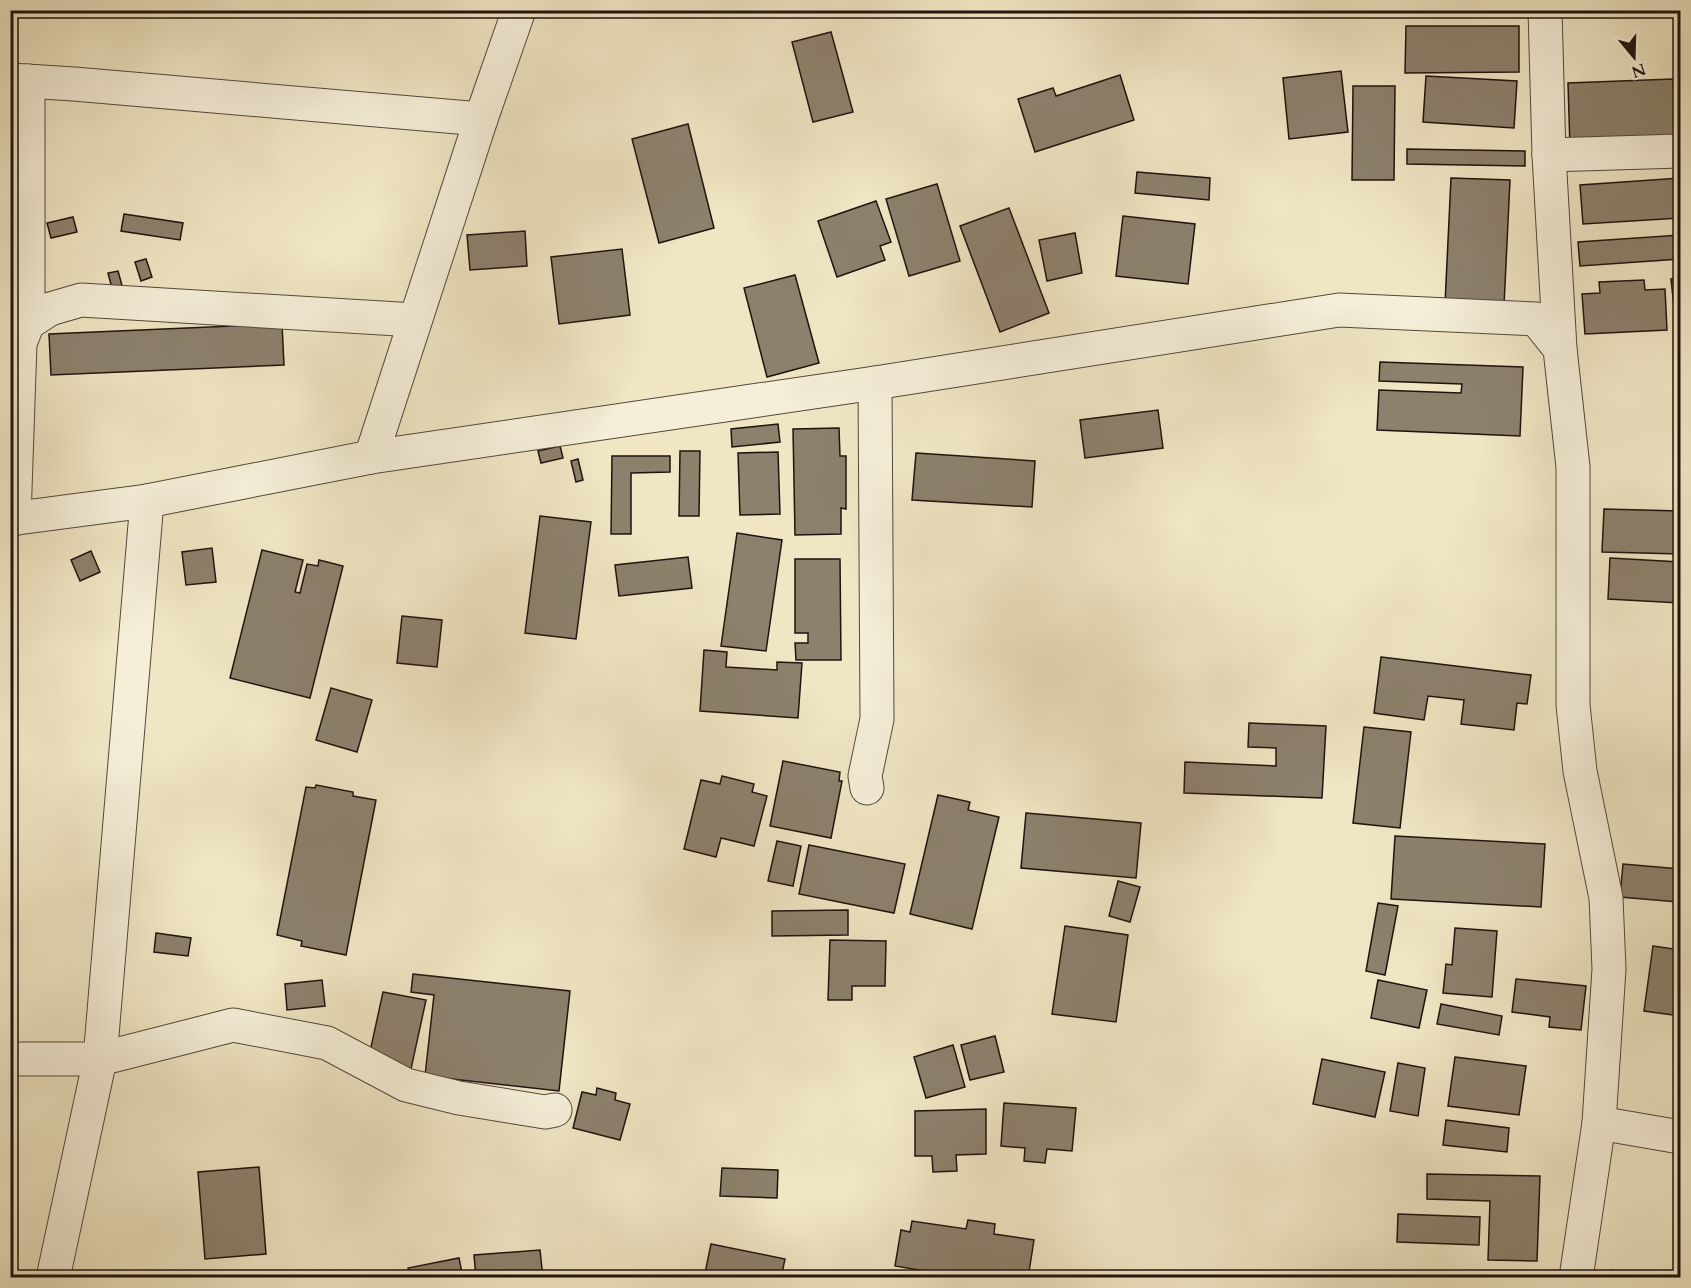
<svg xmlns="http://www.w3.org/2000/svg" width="1691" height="1288" font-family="Cardo,serif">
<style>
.building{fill:#8c816d;stroke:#1f130f;stroke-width:1.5}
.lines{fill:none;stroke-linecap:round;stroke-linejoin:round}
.minor-casing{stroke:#53483c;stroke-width:35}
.minor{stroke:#f5efd9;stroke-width:33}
</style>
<rect width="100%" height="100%" fill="#f0e6c4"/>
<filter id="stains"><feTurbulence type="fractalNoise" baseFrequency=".00333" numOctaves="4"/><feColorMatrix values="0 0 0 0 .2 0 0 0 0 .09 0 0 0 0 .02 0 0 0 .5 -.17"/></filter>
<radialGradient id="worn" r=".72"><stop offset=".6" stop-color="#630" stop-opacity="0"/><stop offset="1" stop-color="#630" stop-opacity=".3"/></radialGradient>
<g class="building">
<polygon points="1406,26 1519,26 1519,72 1405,73"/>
<polygon points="831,32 853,112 813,122 792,42"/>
<polygon points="1341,71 1348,132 1289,139 1283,78"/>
<polygon points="1120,75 1134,120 1035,152 1018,99 1053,88 1056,96"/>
<polygon points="1426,76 1517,81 1514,128 1423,122"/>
<polygon points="1673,79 1676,144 1570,148 1568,83"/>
<polygon points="1353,86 1395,86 1394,180 1352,180"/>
<polygon points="688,124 714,228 659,243 632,139"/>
<polygon points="1407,149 1525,151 1525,166 1407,164"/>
<polygon points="1137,172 1210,178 1209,200 1135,193"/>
<polygon points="1451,178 1510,180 1504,306 1445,304"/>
<polygon points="1680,178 1680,218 1583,224 1580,185"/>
<polygon points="937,184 960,261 909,276 886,199"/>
<polygon points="876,201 891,242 880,246 885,260 837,277 818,221"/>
<polygon points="1009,208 1049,313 1000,332 960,226"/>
<polygon points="124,214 183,223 180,240 121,231"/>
<polygon points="1123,216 1195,224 1188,284 1116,276"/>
<polygon points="73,217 77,232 51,238 47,223"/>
<polygon points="525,231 527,266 470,270 467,235"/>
<polygon points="1075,233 1082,273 1047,281 1039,240"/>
<polygon points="1680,235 1680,259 1580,266 1578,242"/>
<polygon points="622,249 630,315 559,324 551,257"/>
<polygon points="146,259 152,277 141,281 135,262"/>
<polygon points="118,271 123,289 113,292 108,273"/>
<polygon points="795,275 819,363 767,377 744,288"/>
<polygon points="1680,278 1680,326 1676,326 1671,279"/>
<polygon points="1644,280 1645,290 1665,289 1667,330 1585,334 1582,294 1600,293 1599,282"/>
<polygon points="282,324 284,365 51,375 49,334"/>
<polygon points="1380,362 1523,367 1520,436 1377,430 1379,390 1461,393 1462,384 1379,381"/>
<polygon points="1158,410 1163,448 1085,458 1080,420"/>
<polygon points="778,424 780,442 732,447 731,429"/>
<polygon points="839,428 840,456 846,456 846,509 841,508 841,534 795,535 793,429"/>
<polygon points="560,446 563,458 541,463 538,451"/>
<polygon points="680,451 700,451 699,516 679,516"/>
<polygon points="778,452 780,514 740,515 738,453"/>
<polygon points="916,453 1035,461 1032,507 912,500"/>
<polygon points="612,456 670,456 670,472 631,473 631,534 611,534"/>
<polygon points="578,459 583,480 576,482 571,461"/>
<polygon points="1604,509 1680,511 1680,554 1602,552"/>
<polygon points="540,516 591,522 576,639 525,633"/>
<polygon points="737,533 782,540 766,651 721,646"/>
<polygon points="212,548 216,582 186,585 182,552"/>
<polygon points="262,550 303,560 295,592 300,593 307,564 318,566 319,560 343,566 310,698 230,678"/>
<polygon points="91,551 100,572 80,581 71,560"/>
<polygon points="688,557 692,588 619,596 615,565"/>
<polygon points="1610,558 1680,562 1680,603 1608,599"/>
<polygon points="795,559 840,559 841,660 796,660 795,643 808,643 808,633 795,633"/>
<polygon points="402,616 442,620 437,667 397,663"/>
<polygon points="704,650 727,652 726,667 777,670 777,662 802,663 798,718 700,711"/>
<polygon points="1381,657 1531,675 1527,704 1517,703 1514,730 1461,724 1464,700 1428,696 1424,720 1374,713"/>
<polygon points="331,688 372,700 357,752 316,740"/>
<polygon points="1249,723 1326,726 1322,798 1184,793 1185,762 1276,766 1276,748 1248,747"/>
<polygon points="1364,727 1411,732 1400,828 1353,823"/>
<polygon points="783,761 840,772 839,781 842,781 831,838 770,826"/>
<polygon points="722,776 754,784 752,792 767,796 754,846 721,838 716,857 684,849 701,780 720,784"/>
<polygon points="316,785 353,792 353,796 376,800 346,955 301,946 302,941 277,935 306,787 315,788"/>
<polygon points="938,795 970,802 968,810 999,817 972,929 910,914"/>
<polygon points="1026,813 1141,823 1136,878 1021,868"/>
<polygon points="1395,836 1545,844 1541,907 1391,899"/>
<polygon points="777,841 801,846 793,886 768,881"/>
<polygon points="809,845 905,864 894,913 799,894"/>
<polygon points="1623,864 1680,869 1678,902 1620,897"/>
<polygon points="1118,881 1140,887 1130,922 1109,916"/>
<polygon points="1378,903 1398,906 1385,975 1366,971"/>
<polygon points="848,910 848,935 772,936 772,911"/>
<polygon points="1065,926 1128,935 1116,1022 1052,1014"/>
<polygon points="1455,928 1497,931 1492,997 1443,993 1446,964 1452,965"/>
<polygon points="156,933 191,938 188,956 154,952"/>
<polygon points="830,940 886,941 885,986 852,986 852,1000 828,1000"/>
<polygon points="1653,946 1680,950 1680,1016 1644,1011"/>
<polygon points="413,974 570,991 559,1091 425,1076 434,995 411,992"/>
<polygon points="1516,979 1586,986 1581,1030 1549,1027 1550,1017 1512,1012"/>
<polygon points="322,980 325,1006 287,1010 285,984"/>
<polygon points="1378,980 1427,990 1419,1028 1371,1018"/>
<polygon points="383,992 426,1000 411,1069 368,1061"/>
<polygon points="1441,1004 1502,1016 1499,1035 1437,1024"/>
<polygon points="995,1036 1004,1072 970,1080 961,1045"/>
<polygon points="953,1045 965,1087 926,1098 914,1057"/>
<polygon points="1455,1057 1526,1066 1519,1115 1448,1106"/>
<polygon points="1322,1059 1385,1072 1375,1117 1313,1104"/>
<polygon points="1398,1063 1425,1068 1418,1116 1390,1111"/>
<polygon points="597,1088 616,1093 615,1100 630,1104 620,1140 573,1128 582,1092 596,1095"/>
<polygon points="1004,1103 1076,1108 1072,1151 1047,1149 1045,1163 1024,1161 1025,1148 1001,1146"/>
<polygon points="986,1109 986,1154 956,1155 957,1171 933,1172 932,1156 915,1156 915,1111"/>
<polygon points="1446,1120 1509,1128 1507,1152 1443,1145"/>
<polygon points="259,1167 266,1254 205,1259 198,1172"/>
<polygon points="722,1168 778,1170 777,1198 720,1196"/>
<polygon points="1427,1174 1540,1176 1537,1261 1488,1260 1490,1201 1427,1199"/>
<polygon points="1398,1214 1480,1217 1479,1245 1397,1242"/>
<polygon points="968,1220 995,1224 994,1234 1034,1240 1028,1278 966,1278 895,1266 901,1230 910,1232 912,1221 966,1229"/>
<polygon points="711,1244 785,1259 781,1278 704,1278"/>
<polygon points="540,1250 543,1278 476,1278 474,1255"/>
<polygon points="459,1258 463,1278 409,1278 408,1268"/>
<polygon points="1611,1270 1661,1278 1610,1278"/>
</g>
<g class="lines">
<defs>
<g id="minor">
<polyline points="1545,10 1549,155 1560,349"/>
<polyline points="10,80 74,84 481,119"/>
<polyline points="1549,155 1680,151"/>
<polyline points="28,323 50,309 81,300 415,320"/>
<polyline points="371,457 481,119 519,10"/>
<polyline points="10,519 147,501"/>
<polyline points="14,519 20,343 28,323 28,81"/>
<polyline points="867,788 865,776 877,719 875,383"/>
<polyline points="10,1059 100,1059 233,1025 327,1043 406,1085 459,1098 545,1112 555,1110"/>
<polyline points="1599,1123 1680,1137"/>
<polyline points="53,1278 100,1059 147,501 371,457 875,383 1339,310 1536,319 1560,349 1573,467 1573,705 1580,771 1606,898 1609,969 1599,1123 1576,1278"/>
</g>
</defs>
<use href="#minor" class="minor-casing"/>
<use href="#minor" class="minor"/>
</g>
<rect width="1691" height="1288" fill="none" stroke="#f0e6c4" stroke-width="36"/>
<rect x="12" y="12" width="1667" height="1264" fill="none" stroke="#1f130f" stroke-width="3"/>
<rect x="18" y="18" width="1655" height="1252" fill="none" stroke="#1f130f" stroke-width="1.5"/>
<g transform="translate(1634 57) rotate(161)" stroke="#f5efd9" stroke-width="4.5" paint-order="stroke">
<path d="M0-4.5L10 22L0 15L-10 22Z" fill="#1f130f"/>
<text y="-9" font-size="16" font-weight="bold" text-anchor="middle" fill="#1f130f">N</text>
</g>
<rect width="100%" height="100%" filter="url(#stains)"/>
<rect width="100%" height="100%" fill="url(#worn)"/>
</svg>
